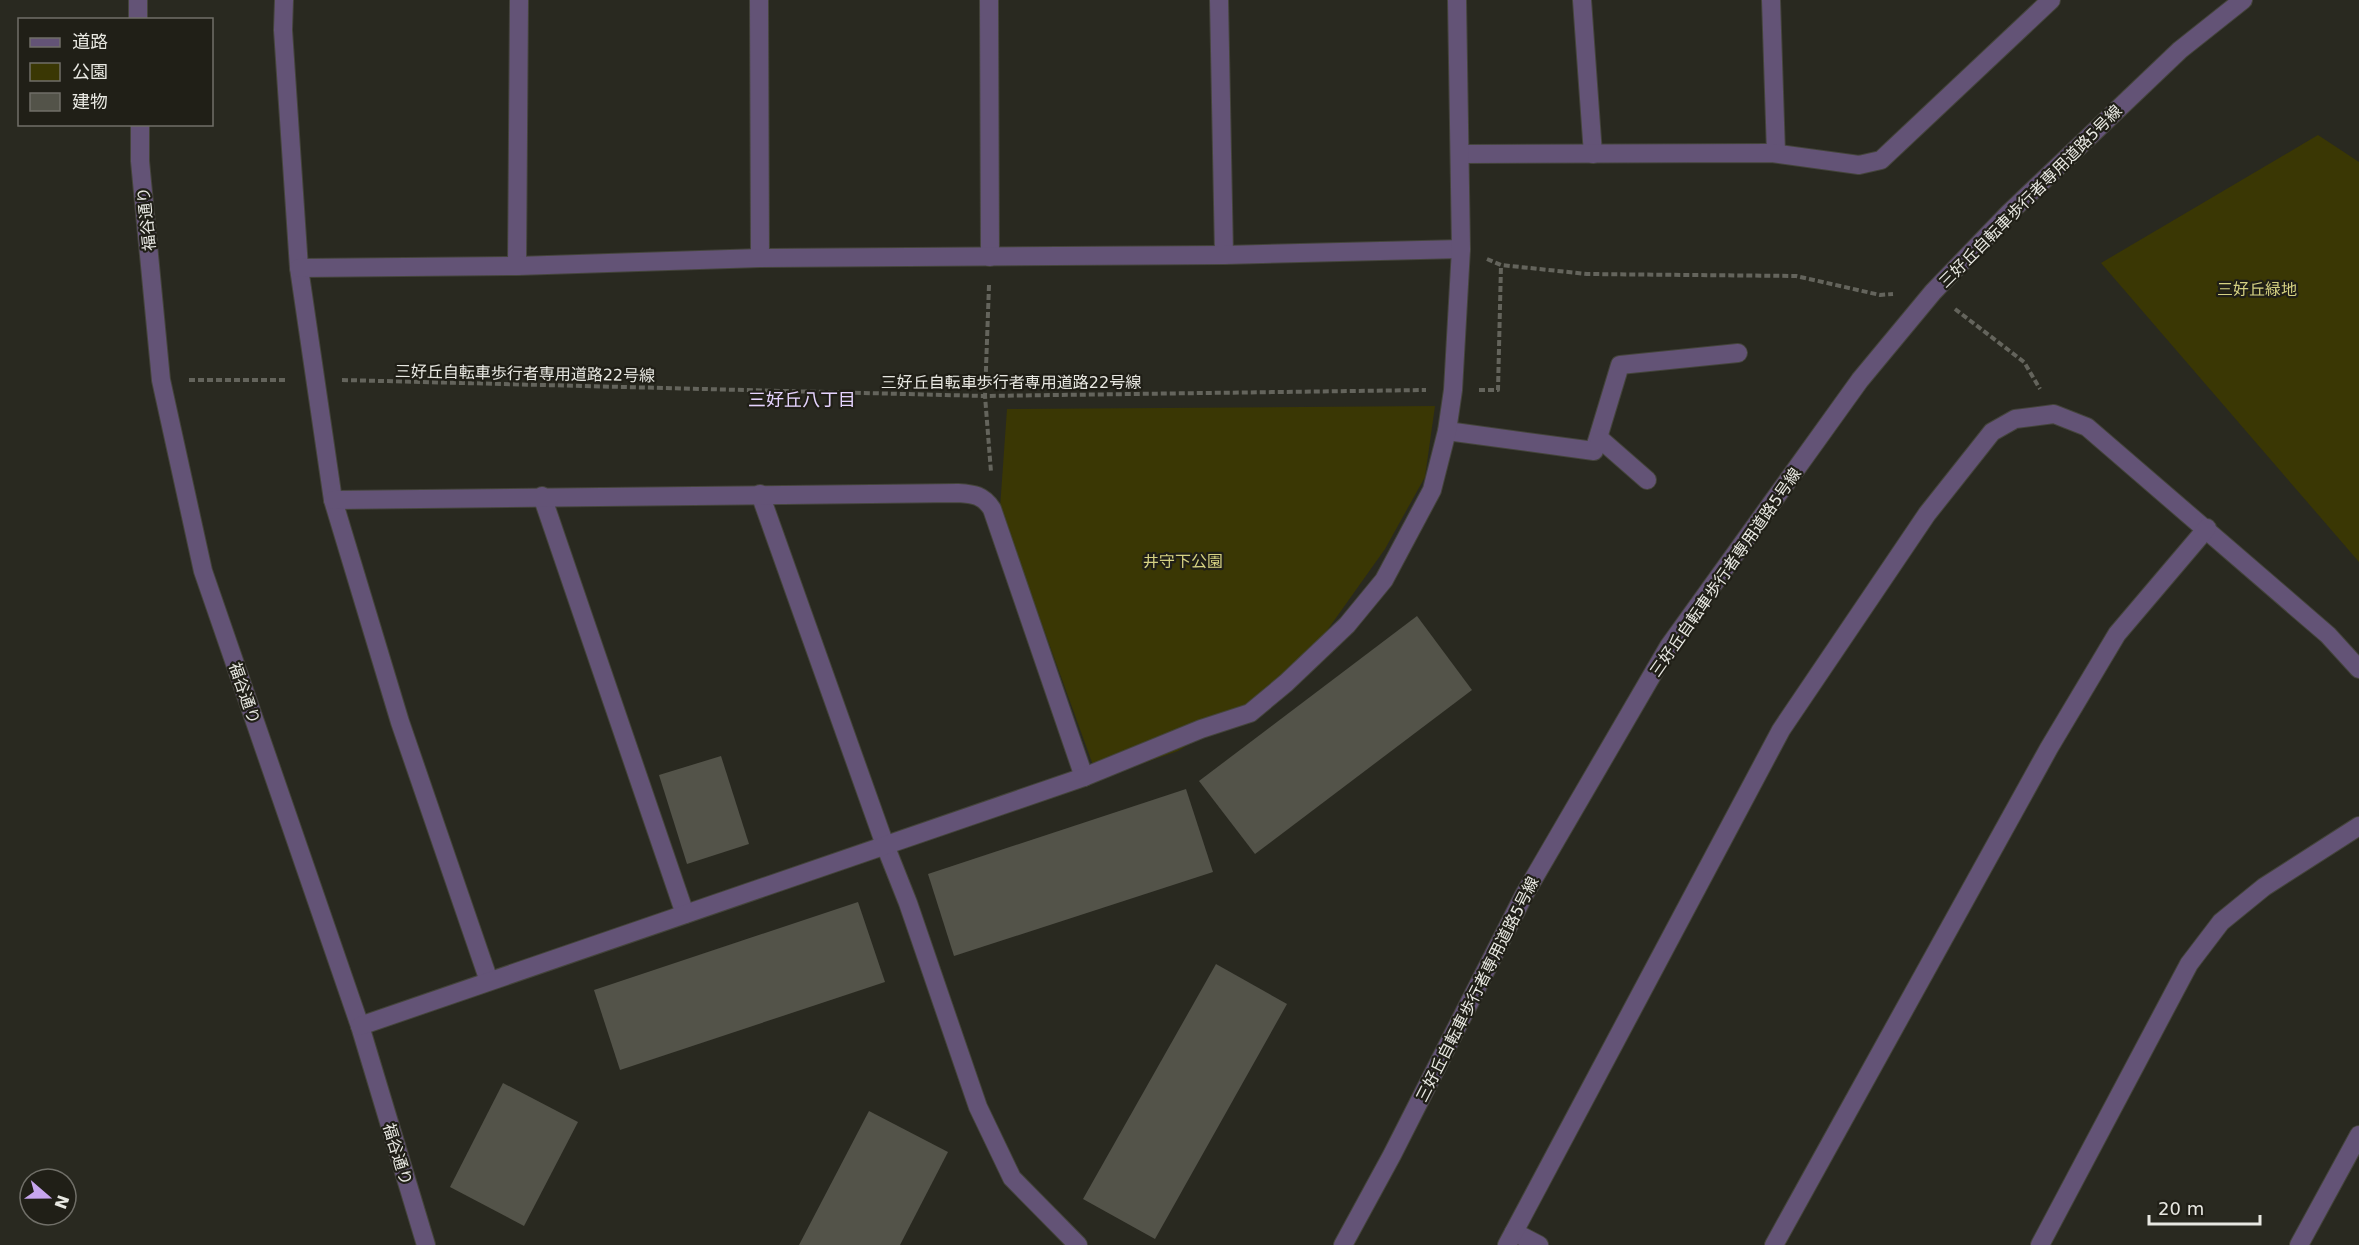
<svg xmlns="http://www.w3.org/2000/svg" width="2359" height="1245" font-family="'DejaVu Sans','Noto Sans JP',sans-serif">
<style>
.green{fill:#3a3704}
.building{fill:#535349}
.lines{fill:none;stroke-linecap:round;stroke-linejoin:round}
.lane-casing{stroke:#44443b;stroke-width:20}
.street-casing{stroke:#44443b;stroke-width:20}
.path{stroke:#64645c;stroke-width:4;stroke-dasharray:6 3;stroke-linecap:butt}
.lane{stroke:#635376;stroke-width:18}
.street{stroke:#635376;stroke-width:18}
.labels{text-anchor:middle;stroke-width:4.5;stroke-linejoin:round;paint-order:stroke}
.street-label{font-size:16px;fill:#e8e8e2;stroke:#201f17}
.park-label{font-size:16px;fill:#d5d182;stroke:#201f17}
.neighbourhood-label{font-size:18px;fill:#e5d3fe;stroke:#201f17}
</style>
<rect width="100%" height="100%" fill="#292920"/>
<g class="green">
<polygon points="2318,135 2359,162 2359,562 2101,263"/>
<polygon points="1435,406 1425,477 1385,549 1321,639 1256,703 1178,751 1098,779 1000,508 1007,409"/>
</g>
<g class="building">
<polygon points="1417,616 1472,690 1255,854 1199,781"/>
<polygon points="721,756 749,844 687,864 659,775"/>
<polygon points="1186,789 1213,872 954,956 928,874"/>
<polygon points="858,902 885,982 620,1070 594,990"/>
<polygon points="1216,964 1287,1004 1155,1239 1083,1199"/>
<polygon points="503,1083 578,1122 524,1226 450,1187"/>
<polygon points="869,1111 948,1152 900,1245 799,1245"/>
</g>
<g class="lines">
<defs>
<polyline id="lane" points="885,845 908,903 978,1107 1012,1178 1078,1245"/>
<g id="street">
<polyline points="138,0 138,20"/>
<polyline points="284,0 283,30 299,268 333,500 400,722 489,981"/>
<polyline points="759,0 760,258"/>
<polyline points="989,0 990,257"/>
<polyline points="1219,0 1224,255"/>
<polyline points="1582,0 1593,154"/>
<polyline points="1771,0 1776,153"/>
<polyline points="140,124 140,161 161,380 203,571 360,1026 426,1245"/>
<polyline points="1460,154 1772,153 1859,165 1881,160 2051,0"/>
<polyline points="517,266 519,0"/>
<polyline points="299,268 517,266 760,258 1224,255 1461,249"/>
<polyline points="1447,431 1594,451 1620,365 1738,353"/>
<polyline points="1599,438 1647,480"/>
<polyline points="760,494 885,845"/>
<polyline points="542,496 685,914"/>
<path d="M333,500L958,493C974,494 983,495 992,509L1084,777"/>
<polyline points="360,1026 1084,777 1201,729 1250,713 1286,683 1347,625 1384,580 1432,490 1447,431 1453,390 1461,249 1457,0"/>
<polyline points="1514,1232 1539,1245"/>
<polyline points="1343,1245 1392,1155 1524,895 1669,646 1860,380 1933,292 2009,213 2180,50 2243,0"/>
<polyline points="1507,1245 1781,730 1927,514 1992,432 2015,419 2054,414 2087,427 2328,635 2359,669"/>
<polyline points="1774,1245 2049,748 2117,634 2207,528"/>
<polyline points="2040,1245 2189,964 2221,922 2264,887 2359,826"/>
<polyline points="2299,1245 2359,1135"/>
</g>
</defs>
<use href="#lane" class="lane-casing"/>
<use href="#street" class="street-casing"/>
<g class="path">
<polyline points="1487,259 1501,265 1587,274 1796,276 1880,295 1893,294"/>
<polyline points="989,285 985,396 991,472"/>
<polyline points="1955,309 2024,362 2040,389"/>
<polyline points="189,380 287,380"/>
<polyline points="342,380 985,396 1426,390"/>
<polyline points="1479,390 1498,390 1501,265"/>
</g>
<use href="#lane" class="lane"/>
<use href="#street" class="street"/>
</g>
<g class="labels">
<g class="street-label">
<text transform="translate(2030 196) rotate(-45)" y="6">三好丘自転車歩行者専用道路5号線</text>
<text transform="translate(146 219) rotate(-96)" y="6">福谷通り</text>
<text transform="translate(525 373) rotate(1)" y="6">三好丘自転車歩行者専用道路22号線</text>
<text x="1011" y="388">三好丘自転車歩行者専用道路22号線</text>
<text transform="translate(1725 572) rotate(-55)" y="6">三好丘自転車歩行者専用道路5号線</text>
<text transform="translate(245 693) rotate(71)" y="6">福谷通り</text>
<text transform="translate(1477 989) rotate(-63)" y="6">三好丘自転車歩行者専用道路5号線</text>
<text transform="translate(398 1154) rotate(73)" y="6">福谷通り</text>
</g>
<g class="park-label">
<text x="2257" y="295">三好丘緑地</text>
<text x="1183" y="567">井守下公園</text>
</g>
<g class="neighbourhood-label">
<text x="802" y="406">三好丘八丁目</text>
</g>
</g>
<rect x="18" y="18" width="195" height="108" fill="#201f17" stroke="#706f68" stroke-width="1.5"/>
<rect x="30" y="38" width="30" height="9" fill="#635376" stroke="#706f68" stroke-width="1.5"/>
<text x="72" y="48" font-size="18" fill="#e8e8e2">道路</text>
<rect x="30" y="63" width="30" height="18" fill="#3a3704" stroke="#706f68" stroke-width="1.5"/>
<text x="72" y="78" font-size="18" fill="#e8e8e2">公園</text>
<rect x="30" y="93" width="30" height="18" fill="#535349" stroke="#706f68" stroke-width="1.5"/>
<text x="72" y="108" font-size="18" fill="#e8e8e2">建物</text>
<g transform="translate(48 1197) rotate(110)"><circle r="28" fill="#201f17" stroke="#706f68" stroke-width="1.5"/>
<path d="M0-4.5L10 22L0 15L-10 22Z" fill="#c7a6ef"/>
<text y="-9" font-size="16" font-weight="bold" text-anchor="middle" fill="#e8e8e2">N</text>
</g>
<path d="M2149 1215v9h111v-9" fill="none" stroke="#e8e8e2" stroke-width="3"/>
<text x="2158" y="1215" font-size="18" fill="#e8e8e2" stroke="#201f17" stroke-width="4.5" paint-order="stroke">20 m</text>
</svg>
